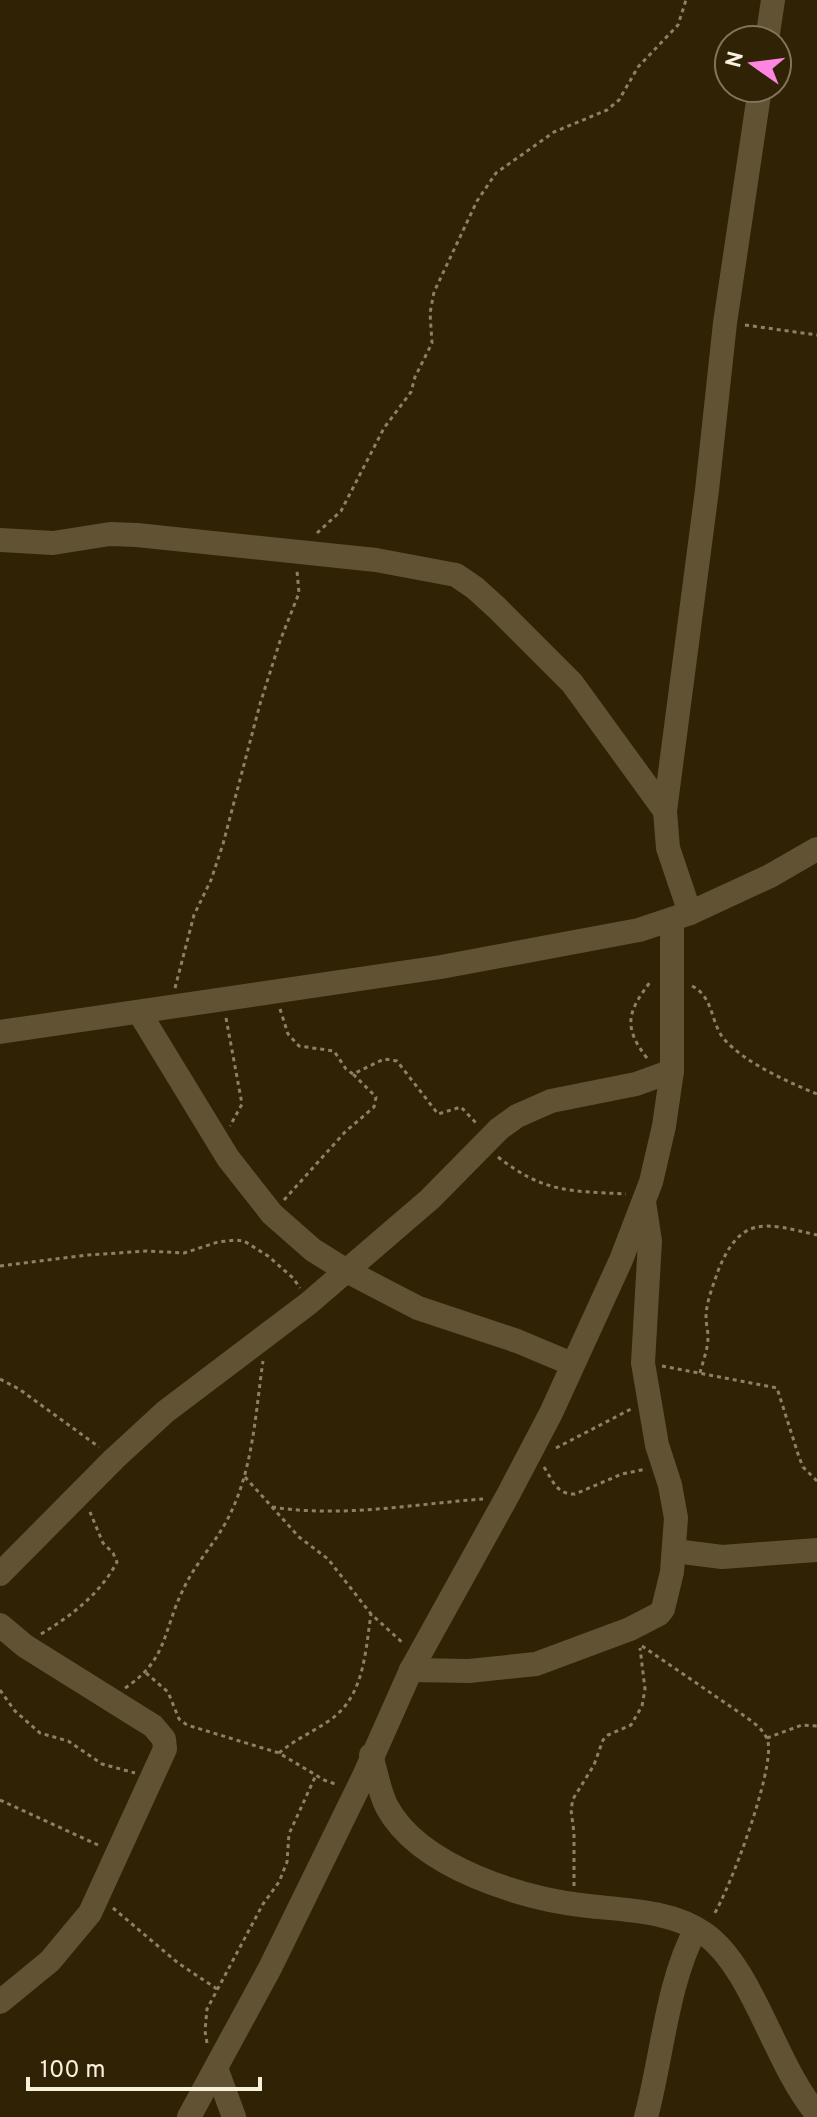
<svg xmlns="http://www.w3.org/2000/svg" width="817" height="2117" font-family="Overpass,sans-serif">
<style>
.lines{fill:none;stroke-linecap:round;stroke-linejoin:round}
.path{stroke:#8c8068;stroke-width:3;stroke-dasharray:4 4;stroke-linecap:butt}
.minor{stroke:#615233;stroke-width:24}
</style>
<rect width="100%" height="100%" fill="#302204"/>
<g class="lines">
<g class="path">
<polyline points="745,325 817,335"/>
<polyline points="317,533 341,511 384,428 411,392 415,377 432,343 430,313 434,292 477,201 496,173 554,132 607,110 619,100 638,67 678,25 686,0"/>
<path d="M692,986C714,997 710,1022 724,1039C745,1063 788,1082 817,1094"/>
<polyline points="175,988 194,915 211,880 223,844 260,704 280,641 299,593 297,571"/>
<polyline points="280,1009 288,1034 299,1046 334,1051 346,1069 353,1074 384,1059 397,1061 438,1114 461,1107 477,1124"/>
<polyline points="226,1018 242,1104 230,1126"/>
<path d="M647,1058C622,1026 628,1011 651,981"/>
<path d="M498,1157C544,1193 570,1191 626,1194"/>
<polyline points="284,1200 345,1132 374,1107 376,1097 353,1074"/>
<polyline points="0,1266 88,1255 147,1251 184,1253 218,1242 235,1240 244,1241 268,1256 293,1278 300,1288"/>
<polyline points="662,1366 777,1388 799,1457 803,1467 817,1481"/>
<path d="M700,1373C703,1361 708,1349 708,1337C708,1330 706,1324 706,1318C706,1302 713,1286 718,1271C741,1214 765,1223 817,1235"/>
<polyline points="0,1379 19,1389 99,1447"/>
<polyline points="556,1448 631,1409"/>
<path d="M544,1467C553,1481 557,1495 575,1494L622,1474L646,1469"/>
<polyline points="245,1477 299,1537 328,1559 371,1614 404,1644"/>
<path d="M272,1507C342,1518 413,1504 483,1499"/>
<path d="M41,1634C71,1616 100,1594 117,1562L113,1553L103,1543L90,1512"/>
<path d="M642,1646L743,1715C753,1722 765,1730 768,1742C774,1772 730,1889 713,1916"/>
<polyline points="146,1673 168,1692 179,1719 187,1725 279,1753 324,1780 338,1785"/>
<path d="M125,1688C168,1660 163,1630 183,1590C194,1565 213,1546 226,1522C253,1473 255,1416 263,1361"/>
<polyline points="0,1690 15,1711 40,1733 68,1741 102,1764 135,1773"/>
<polyline points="767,1738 802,1725 817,1726"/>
<path d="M279,1753C294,1740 311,1733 327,1722C364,1699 365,1654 371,1614"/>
<polyline points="0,1800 98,1845"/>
<polyline points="574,1886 574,1833 571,1810 573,1799 594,1765 603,1740 608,1735 631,1725 642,1706 645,1689 640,1648"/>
<polyline points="113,1908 178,1963 217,1989"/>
<polyline points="207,2043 205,2031 207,2009 263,1904 279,1882 287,1862 289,1834 316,1775"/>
</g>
<g class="minor">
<polyline points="767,40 773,0"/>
<polyline points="0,540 53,543 110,534 137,535 376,560 456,575 475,588 497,608 572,683 665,811"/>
<polyline points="690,913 668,848 665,811 707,490 725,323 760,88"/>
<polyline points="139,1012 228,1158 272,1214 313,1250 345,1270 418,1308 517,1341 572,1364"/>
<polyline points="0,1032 441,967 639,930 690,913 770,876 817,849"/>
<polyline points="675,1551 722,1557 817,1550"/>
<polyline points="0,1574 114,1459 165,1412 309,1303 430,1199 499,1129 517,1116 551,1101 636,1084 672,1071"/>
<polyline points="0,1625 25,1646 153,1726 164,1739 165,1749 90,1913 50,1961 0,2002"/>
<polyline points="411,1670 469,1671 536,1664 630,1629 659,1614 663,1609 672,1572 676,1518 670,1485 657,1445 643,1363 650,1241 644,1202"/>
<path d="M371,1755C376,1771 379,1792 387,1807C420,1868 524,1899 588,1906C626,1910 673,1911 705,1934C753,1968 775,2065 817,2114"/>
<polyline points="216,2068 234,2117"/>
<polyline points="189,2117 270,1968 363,1778 411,1670 508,1495 551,1413 621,1260 651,1182 664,1126 672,1071 672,919"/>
<path d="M646,2117C662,2058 667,1982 696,1929"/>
</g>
</g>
<g transform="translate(753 64) rotate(284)"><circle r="38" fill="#302204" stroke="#80745b" stroke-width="2"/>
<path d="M0-6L14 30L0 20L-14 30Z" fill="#fe86e0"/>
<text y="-12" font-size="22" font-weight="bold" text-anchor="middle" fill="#f8efde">N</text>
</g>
<path d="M28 2077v12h232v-12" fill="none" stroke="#f8efde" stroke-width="4"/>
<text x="40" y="2077" font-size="24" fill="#f8efde" stroke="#302204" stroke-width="6" paint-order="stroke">100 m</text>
</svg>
